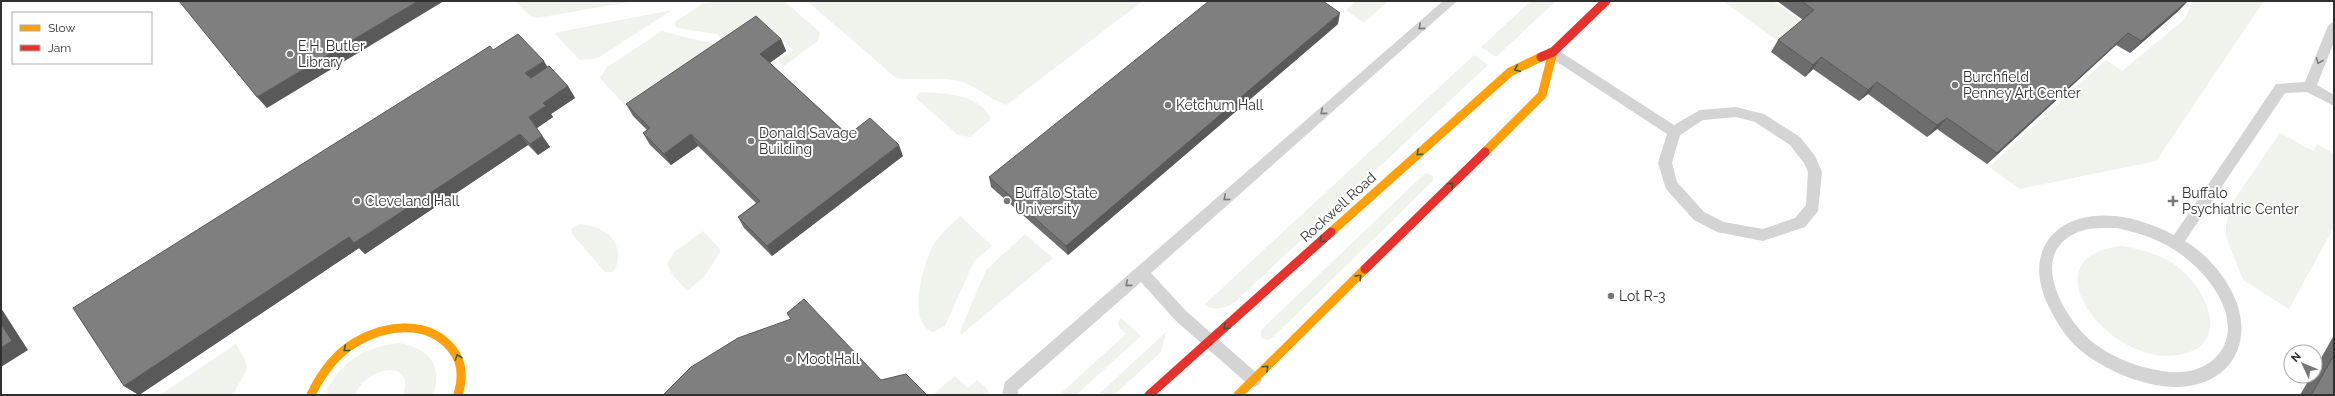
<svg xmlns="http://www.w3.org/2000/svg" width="2335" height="396" font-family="Raleway,sans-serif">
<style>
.green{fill:#f0f3ec}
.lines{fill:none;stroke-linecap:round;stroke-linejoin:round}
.lane{fill:#d4d4d4;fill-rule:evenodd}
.slow{stroke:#ff9f0a;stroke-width:9}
.jam{stroke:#e5322d;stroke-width:9}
.wall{fill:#6d6d6d}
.shaded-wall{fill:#595959}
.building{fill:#7f7f7f;stroke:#595959}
.oneway{stroke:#7a7a7a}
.oneway2{stroke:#305e3d}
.poi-dot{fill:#787878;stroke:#fff;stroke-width:1.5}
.labels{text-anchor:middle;stroke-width:4;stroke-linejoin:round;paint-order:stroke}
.poi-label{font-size:14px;fill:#303030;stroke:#fff;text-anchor:start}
.street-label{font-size:14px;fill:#303030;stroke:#fff}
</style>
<rect width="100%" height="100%" fill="#fff"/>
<g class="green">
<polygon points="515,1 635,1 537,18 530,16"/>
<polygon points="719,1 784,1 820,32 818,41 784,66 778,60 793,50 762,22 727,44 717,34 677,28 675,25 675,22 702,4"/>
<path d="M807,1H1143L1006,105C990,99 979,88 962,82C940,76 918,81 896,78Z"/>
<polygon points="1356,1 1388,1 1364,23 1346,10"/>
<polygon points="1531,1 1556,1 1496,57 1481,47"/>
<polygon points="1723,1 1773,1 1803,22 1779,42"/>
<polygon points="2193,1 2264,1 2156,161 2020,189 1989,167 2106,60 2122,71 2185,19"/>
<polygon points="672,10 598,58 580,60 554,33"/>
<polygon points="662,31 713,44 718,50 630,111 600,78 607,67"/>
<path d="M1474,55L1488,65L1235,302C1225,309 1215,311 1204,305Z"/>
<path d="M919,92C941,93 978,93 991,118L989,121L970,137L958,135L916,98Z"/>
<polygon points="2280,133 2313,151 2317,144 2334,154 2334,227 2289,309 2243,280 2226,237 2226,225 2231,204"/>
<polygon points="1427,173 1433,176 1433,181 1272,338 1268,340 1261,338 1261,330 1423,175"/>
<path d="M960,216L992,246L974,261L945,326L933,332C906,324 923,264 933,246C940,234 951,225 960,216Z"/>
<path d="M579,224C598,226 616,233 618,254C618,261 617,268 612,272H605L572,234L571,229Z"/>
<polygon points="703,231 721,250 705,276 687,291 672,274 667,264 674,252"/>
<polygon points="1025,234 1053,258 961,335 960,331 986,270"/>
<path d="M2122,246C2141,249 2158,254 2174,264C2205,285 2235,346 2178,355C2107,366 2025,255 2122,246Z"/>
<polygon points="1121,318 1141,336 1076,395 1059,395 1126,334 1119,327 1118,322"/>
<polygon points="1166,332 1161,352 1114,395 1098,395"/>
<path d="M399,343C428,348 444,365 433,395H403C416,360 368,364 355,395H325C338,363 366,346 399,343Z"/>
<path d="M236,344C254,375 247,365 233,395H160Z"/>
<polygon points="955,376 968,388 977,380 988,390 989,395 932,395"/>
</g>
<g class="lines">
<g class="lane">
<polygon points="1443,1 1457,1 1151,273 1186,311 1259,375 1262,380 1259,385 1254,387 1249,385 1176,321 1141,282 1018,390 1018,395 1002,395 1005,382"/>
<path d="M2334,21V42L2317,85L2334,95V106L2307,92L2285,93L2185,241C2205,253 2221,271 2232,292C2256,339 2233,386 2177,387C2149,387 2117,375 2094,360C2075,349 2061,331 2051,311C2020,254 2053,210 2116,216C2135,218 2157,226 2174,235L2276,84L2305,82L2328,26ZM2117,228C2143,234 2168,242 2188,260C2216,282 2247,330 2213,360C2198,372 2180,374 2162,371C2138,367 2115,359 2095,344C2065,321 2025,254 2078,232C2090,227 2104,228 2117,228Z"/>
<path d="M1553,47L1674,125L1700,110L1736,107L1764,114L1800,137L1815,156L1822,172L1818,211L1805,227L1763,241L1717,232L1694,220L1666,189L1658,163L1667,134L1548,56L1546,52L1548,48ZM1736,117L1755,122L1790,145L1804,163L1808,172L1806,205L1795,218L1763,229L1724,222L1704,212L1677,182L1672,163L1680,135L1703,120Z"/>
</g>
<g class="slow">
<polyline points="1485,152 1542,95 1553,52"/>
<polyline points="1331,232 1510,72 1541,57"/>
<path d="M311,395C321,374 335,354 356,342C386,325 428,319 452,349C463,362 463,378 458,395"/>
<polyline points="1238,395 1365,269"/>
</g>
<g class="jam">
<polyline points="1541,57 1553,52 1606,1"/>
<polyline points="1365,269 1485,152"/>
<polyline points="1149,395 1331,232"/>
</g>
</g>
<g class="wall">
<polygon points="1777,1 2188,1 2176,13 2130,53 2116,45 1987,164 1937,129 1927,137 1868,94 1859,101 1813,69 1805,77 1771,52 1778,40 1803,20"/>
<polygon points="1338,24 1068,255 991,187 989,177"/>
<polygon points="781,39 786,51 770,63 848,135 903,156 772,256 744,228 738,217 756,203 698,146 671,165 650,145 643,133 647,130 633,116 626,104"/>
<polygon points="548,67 568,86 575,98 551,114 553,117 537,128 550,147 538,155 528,145 365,254 359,248 139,395 124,386"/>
<polygon points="2334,335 2334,395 2300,395 2311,376 2315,376 2315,369"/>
</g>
<g class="shaded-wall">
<polygon points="418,1 444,1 267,108 257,97"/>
<polygon points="2188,1 2176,13 2130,53 2141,41"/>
<polygon points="1340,13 1338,24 1068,255 1066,246"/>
<polygon points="2128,33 2116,45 1987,164 1997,153"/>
<polygon points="781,39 786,51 765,66 760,54"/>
<polygon points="1821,57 1813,69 1805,77 1813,65"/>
<polygon points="544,61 551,73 533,84 525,73"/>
<polygon points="1877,82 1868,94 1859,101 1868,90"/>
<polygon points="568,86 575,98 551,114 553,117 537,128 529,117 543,103"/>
<polygon points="1947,118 1937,129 1927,137 1937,125"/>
<polygon points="520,134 528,145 365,254 359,248 139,395 124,386 349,237"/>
<polygon points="691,134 698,146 671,165 664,154"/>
<polygon points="542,136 550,147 538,155 530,144"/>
<polygon points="899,145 903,156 772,256 767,246"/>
<polygon points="1,308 28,350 1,367"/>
</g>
<g class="building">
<polygon points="179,1 418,1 257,97"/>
<polygon points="1209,1 1323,1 1340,13 1066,246 989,177"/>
<polygon points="1801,1 2187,1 2141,41 2128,33 1997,153 1947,118 1937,125 1877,82 1868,90 1821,57 1813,65 1778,40 1814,10"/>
<polygon points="756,16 781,39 760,54 848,135 870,118 899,145 767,246 738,217 760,201 691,134 664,154 643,133 650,128 626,104"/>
<polygon points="518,34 544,61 525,73 531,78 549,66 568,86 543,103 546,106 529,117 542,136 530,144 520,134 354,243 349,237 124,386 73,308 490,46 493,50"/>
<polygon points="804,299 881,380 906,374 927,395 663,395 691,367 738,338 791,319 787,313"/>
<polygon points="1,324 12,341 1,348"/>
<polygon points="2334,355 2334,395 2311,395"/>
</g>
<defs><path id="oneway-chevron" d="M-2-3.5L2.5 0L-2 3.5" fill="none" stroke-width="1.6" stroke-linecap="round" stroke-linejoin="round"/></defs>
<g class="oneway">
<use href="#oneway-chevron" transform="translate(1421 27) rotate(139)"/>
<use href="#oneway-chevron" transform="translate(2319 61) rotate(112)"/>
<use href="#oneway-chevron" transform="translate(1323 112) rotate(139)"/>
<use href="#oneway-chevron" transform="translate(1226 198) rotate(139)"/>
<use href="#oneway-chevron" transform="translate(1128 284) rotate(139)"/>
</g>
<g class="oneway2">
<use href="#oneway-chevron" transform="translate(1517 69) rotate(155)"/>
<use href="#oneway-chevron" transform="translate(1419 153) rotate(138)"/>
<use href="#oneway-chevron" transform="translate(1451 185) rotate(-45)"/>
<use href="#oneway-chevron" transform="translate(1322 240) rotate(138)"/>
<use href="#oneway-chevron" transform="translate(1359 277) rotate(-45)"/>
<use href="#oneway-chevron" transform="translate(1226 327) rotate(138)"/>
<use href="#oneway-chevron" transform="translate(346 349) rotate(141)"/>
<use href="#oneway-chevron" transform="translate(458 357) rotate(-109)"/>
<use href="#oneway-chevron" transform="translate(1266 368) rotate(-43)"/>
</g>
<g class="poi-dot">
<circle cx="290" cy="54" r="4"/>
<circle cx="1955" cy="85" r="4"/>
<circle cx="1168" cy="105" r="4"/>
<circle cx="751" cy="141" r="4"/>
<circle cx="357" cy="201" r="4"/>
<circle cx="1007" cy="201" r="4"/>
<path d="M2171 195h4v4h4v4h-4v4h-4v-4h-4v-4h4z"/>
<circle cx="1611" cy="296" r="4"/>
<circle cx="789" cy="359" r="4"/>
</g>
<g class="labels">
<g class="poi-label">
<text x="298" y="51">E.H. Butler<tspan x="298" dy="16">Library</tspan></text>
<text x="1963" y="82">Burchfield<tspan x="1963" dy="16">Penney Art Center</tspan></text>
<text x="1176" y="110">Ketchum Hall</text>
<text x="759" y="138">Donald Savage<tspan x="759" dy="16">Building</tspan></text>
<text x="1015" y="198">Buffalo State<tspan x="1015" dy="16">University</tspan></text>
<text x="2182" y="198">Buffalo<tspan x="2182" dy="16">Psychiatric Center</tspan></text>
<text x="365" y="206">Cleveland Hall</text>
<text x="1619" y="301">Lot R-3</text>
<text x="797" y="364">Moot Hall</text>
</g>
<g class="street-label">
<text transform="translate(1338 207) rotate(-42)" y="5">Rockwell Road</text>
</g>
</g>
<rect width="2335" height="396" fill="none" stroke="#303030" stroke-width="4"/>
<rect x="12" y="12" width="140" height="52" fill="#ffffff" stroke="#acacac"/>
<rect x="20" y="25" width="20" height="6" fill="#ff9f0a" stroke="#acacac"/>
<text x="48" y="32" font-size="12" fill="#303030">Slow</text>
<rect x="20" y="45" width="20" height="6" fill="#e5322d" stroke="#acacac"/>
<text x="48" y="52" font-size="12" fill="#303030">Jam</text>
<g transform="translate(2303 364) rotate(314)"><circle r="19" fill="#ffffff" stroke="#acacac"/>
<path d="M0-3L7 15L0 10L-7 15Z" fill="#787878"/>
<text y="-6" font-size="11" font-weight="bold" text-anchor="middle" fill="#303030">N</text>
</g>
</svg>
